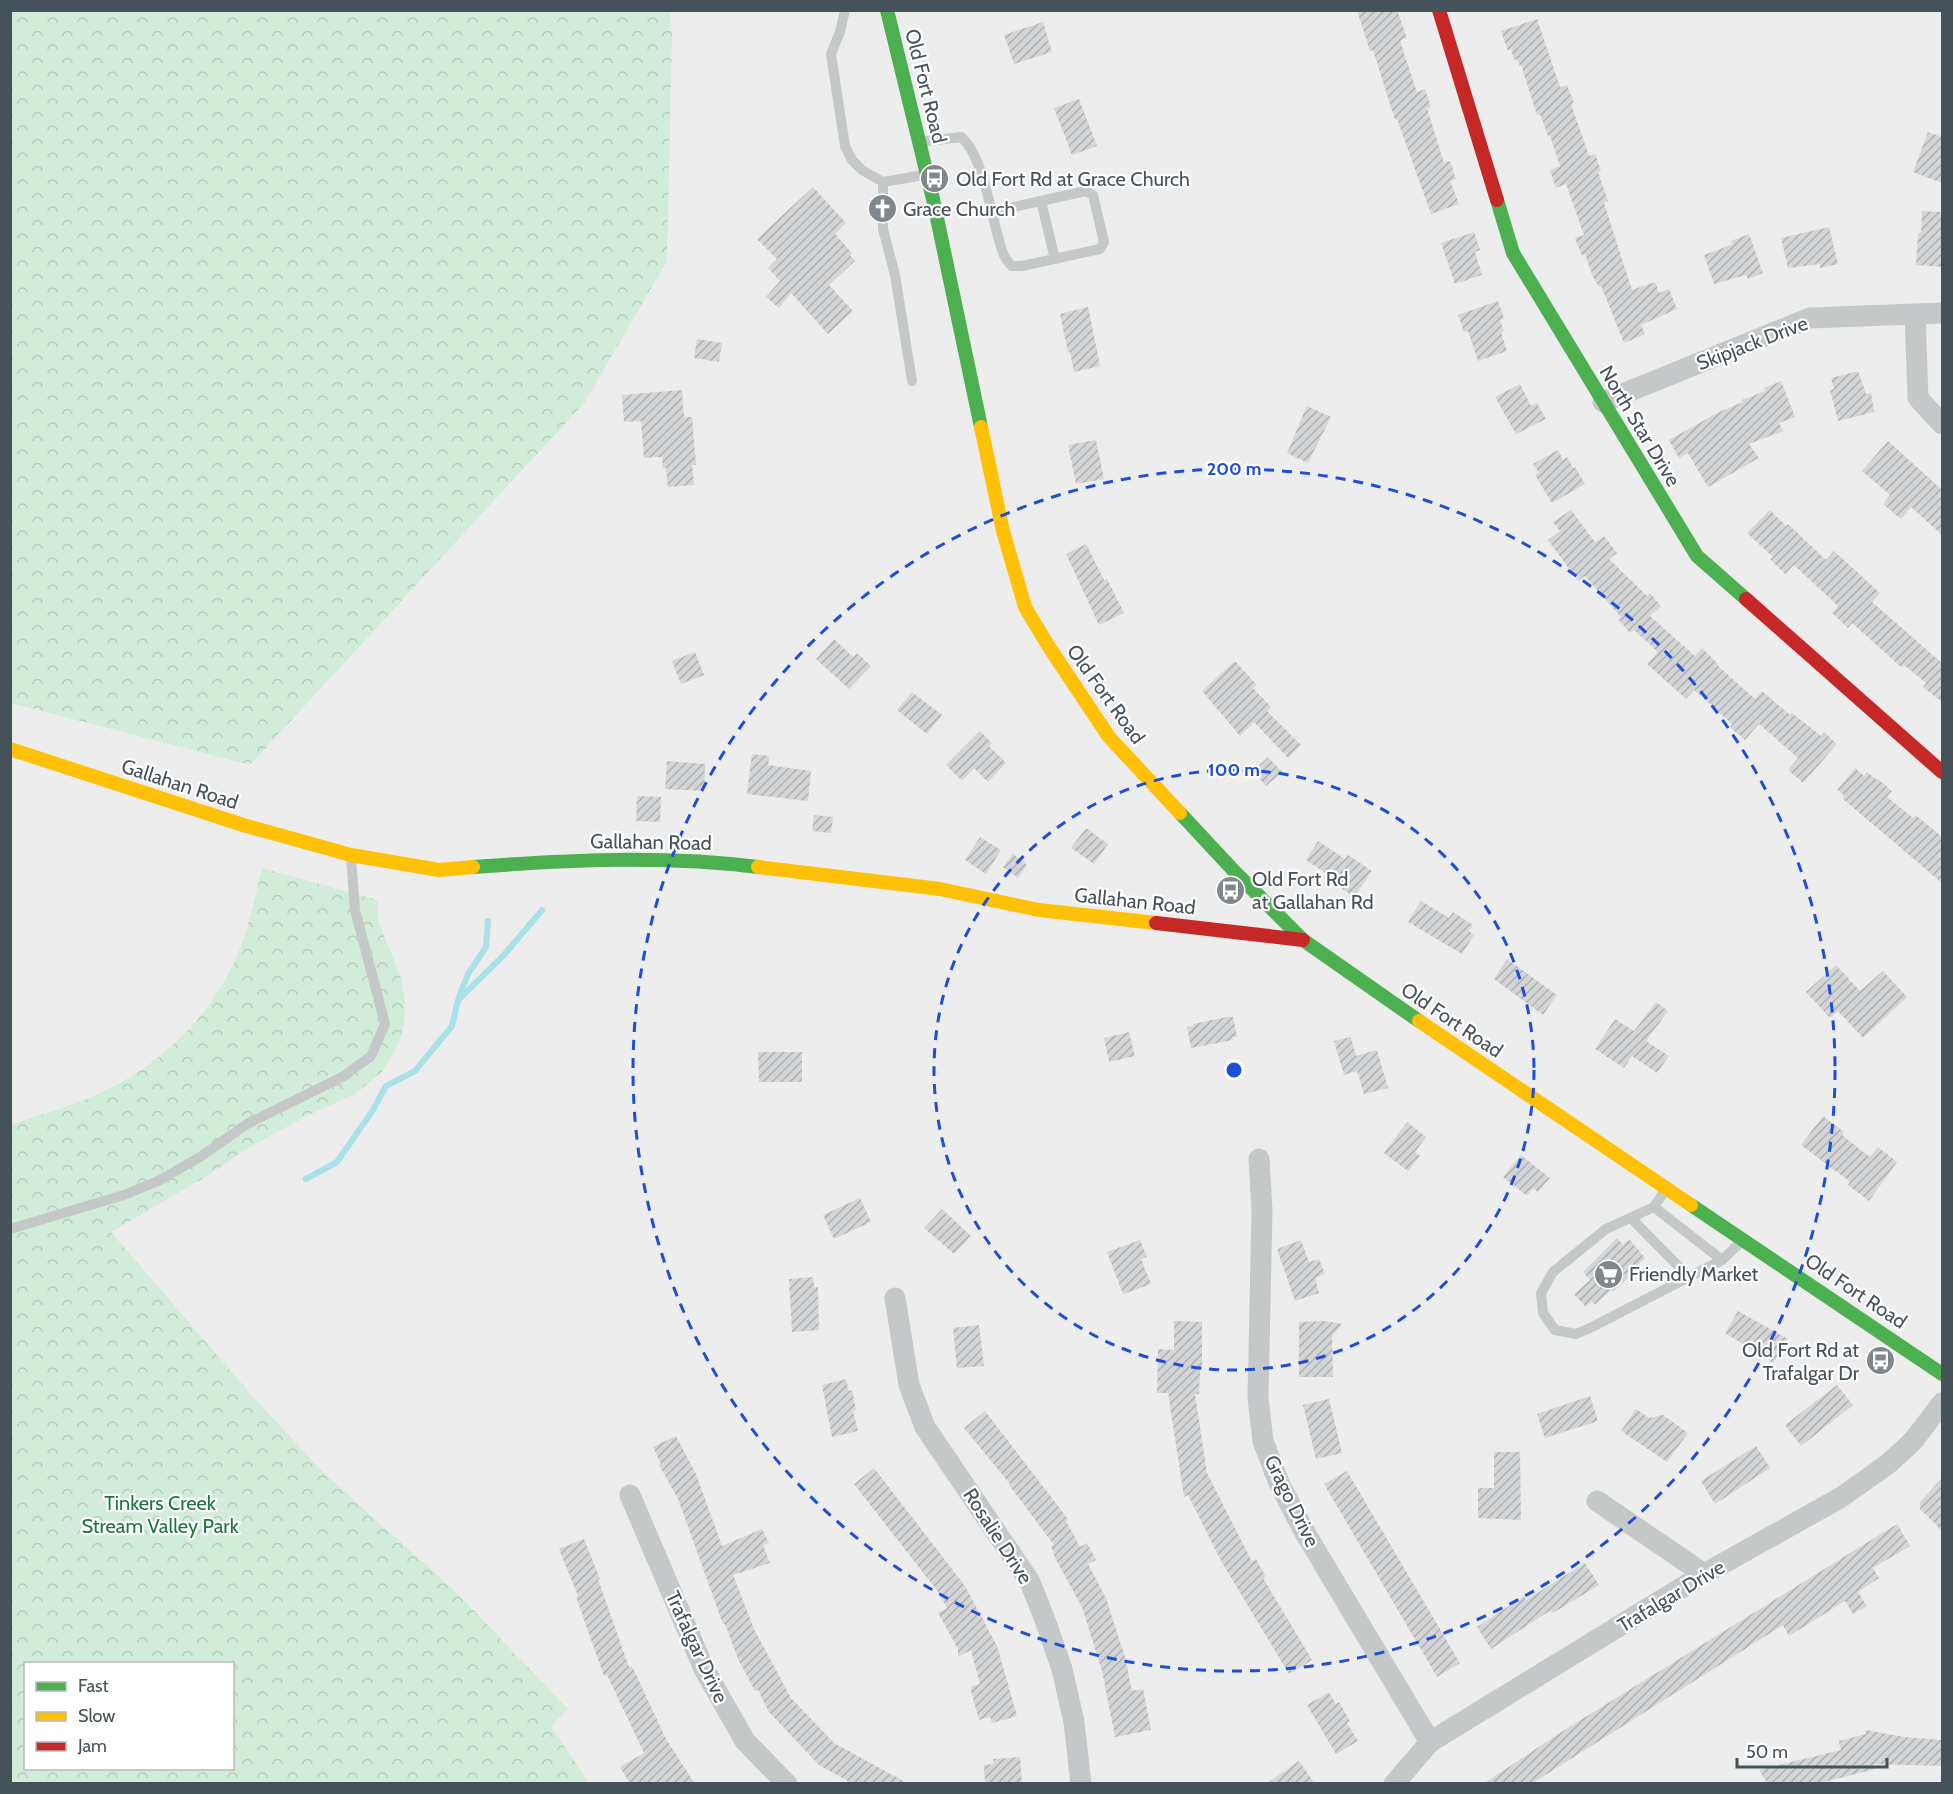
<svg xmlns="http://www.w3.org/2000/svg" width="1953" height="1794" font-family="Cabin,sans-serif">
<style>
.forest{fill:url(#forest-crowns);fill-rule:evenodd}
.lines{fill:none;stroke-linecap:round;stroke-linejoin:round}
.stream{stroke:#a9e1e9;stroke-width:6}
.building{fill:url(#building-hatch)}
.lane{stroke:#c5c8c9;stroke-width:10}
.street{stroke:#c5c8c9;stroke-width:21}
.fast{stroke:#4caf50;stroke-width:14}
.slow{stroke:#ffc107;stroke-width:14}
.jam{stroke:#c62828;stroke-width:14}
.ring{fill:none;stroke:#1d4ed8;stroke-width:3;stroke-dasharray:10 8}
.labels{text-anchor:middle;stroke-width:4.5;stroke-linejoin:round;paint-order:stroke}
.street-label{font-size:20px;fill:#465259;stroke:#fff}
.poi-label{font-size:20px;fill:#465259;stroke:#fff;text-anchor:start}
.park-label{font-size:20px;fill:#1b7640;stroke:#fff}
.centre{fill:#1d4ed8;stroke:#fff;stroke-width:3}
.ring-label{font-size:18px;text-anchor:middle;font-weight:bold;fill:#1d4ed8;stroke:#fff;stroke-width:4.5;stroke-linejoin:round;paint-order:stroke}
</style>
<defs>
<pattern id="forest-crowns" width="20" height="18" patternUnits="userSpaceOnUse" patternTransform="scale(1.5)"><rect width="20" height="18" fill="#d2ecda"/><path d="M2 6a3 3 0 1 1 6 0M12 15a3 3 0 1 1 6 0" fill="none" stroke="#b6ccbd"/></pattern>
<pattern id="building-hatch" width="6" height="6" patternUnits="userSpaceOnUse" patternTransform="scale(1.5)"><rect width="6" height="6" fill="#d4d5d6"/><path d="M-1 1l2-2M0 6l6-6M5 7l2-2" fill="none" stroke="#aeafb1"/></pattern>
</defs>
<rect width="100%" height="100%" fill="#eeeded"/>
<g class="forest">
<polygon points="10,11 670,11 672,37 667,261 585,402 250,765 11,703"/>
<path d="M262,868L377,900L378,921L400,975L405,1002L404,1023L399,1043L382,1072L355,1094L307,1116L248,1148L204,1178L111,1232L256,1400L323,1472L457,1593L568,1709L551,1726L589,1783H11L10,1125C38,1115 66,1108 93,1096C155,1070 210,1019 237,956C249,927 255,898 262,868ZM26,1664H232V1768H26Z"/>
</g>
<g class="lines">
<g class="stream">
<polyline points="459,997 468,974 486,947 488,921"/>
<polyline points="306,1179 337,1162 373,1110 386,1086 415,1071 452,1026 458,1000 504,955 542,910"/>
</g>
</g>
<g class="building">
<polygon points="1357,10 1397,10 1407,38 1401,40 1401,44 1417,92 1425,89 1431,107 1427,108 1444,163 1450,161 1456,179 1450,181 1459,204 1431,214 1397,119 1395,120 1373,50 1370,51"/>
<polygon points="1537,19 1560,87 1567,85 1574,103 1571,104 1589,156 1595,154 1601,171 1598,172 1608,201 1604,203 1632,290 1655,282 1659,293 1669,289 1677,309 1641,325 1645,334 1624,343 1601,286 1599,287 1593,277 1585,254 1582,256 1575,238 1584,235 1566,184 1556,188 1550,170 1560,166 1550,136 1548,136 1540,114 1537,115 1521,65 1520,66 1517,59 1514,60 1511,49 1508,51 1501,31"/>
<polygon points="1043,22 1052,52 1014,64 1004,35"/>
<polygon points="1079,99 1097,146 1072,155 1054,108"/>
<polygon points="1928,132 1942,137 1942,183 1913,172"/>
<polygon points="813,187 846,223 835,234 852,253 850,255 855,261 829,285 853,311 828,334 791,293 779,308 766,297 780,281 768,268 777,259 757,239"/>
<polygon points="1922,211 1942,212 1942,267 1916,265 1918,233 1921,233"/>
<polygon points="1829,227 1838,264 1820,268 1820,264 1788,268 1781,238"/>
<polygon points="1474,232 1480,250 1475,252 1482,275 1455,284 1441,243"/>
<polygon points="1749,234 1763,273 1748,279 1746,275 1714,284 1704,255 1733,244 1731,241"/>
<polygon points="1498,301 1504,318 1500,320 1504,331 1501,332 1507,351 1478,361 1468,331 1464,332 1458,315"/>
<polygon points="1088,307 1100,366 1074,372 1070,352 1068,352 1060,314"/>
<polygon points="697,339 722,343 719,362 694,358"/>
<polygon points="1858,371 1866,394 1871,393 1874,412 1838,421 1830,390 1834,389 1831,378"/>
<polygon points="1781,381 1795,417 1779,423 1783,431 1749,444 1759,458 1708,487 1688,453 1679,458 1669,440 1719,412 1743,402 1742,400 1765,391 1764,388"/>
<polygon points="1520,384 1531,406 1537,403 1546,419 1516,434 1495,397"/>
<polygon points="682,390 684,417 692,417 696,465 692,465 694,485 668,487 666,468 663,468 662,457 644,458 641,421 624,422 622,395"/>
<polygon points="1307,406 1331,417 1308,463 1287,453"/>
<polygon points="1096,440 1104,479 1076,484 1068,445"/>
<polygon points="1888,441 1942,490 1942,535 1911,507 1901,519 1883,504 1890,495 1862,471"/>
<polygon points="1558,450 1563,460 1567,457 1573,468 1575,467 1585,484 1552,503 1535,475 1539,473 1533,464"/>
<polygon points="1571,510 1595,542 1604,536 1617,553 1609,559 1647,596 1650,593 1661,606 1650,616 1695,656 1702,648 1718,664 1717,665 1755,699 1762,691 1790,715 1792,713 1821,736 1824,732 1837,744 1803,783 1788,770 1798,758 1759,724 1745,740 1730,727 1732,724 1694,690 1686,699 1647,664 1658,652 1634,630 1630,633 1618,619 1621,617 1585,576 1578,581 1548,540 1560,531 1553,522"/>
<polygon points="1770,510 1786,526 1788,524 1826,560 1834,551 1880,593 1872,602 1942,663 1942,702 1923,687 1926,683 1904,665 1902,668 1852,623 1848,628 1832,613 1838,606 1794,565 1785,574 1770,559 1773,557 1747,533"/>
<polygon points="1086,544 1104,580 1107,579 1124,613 1099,625 1066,554"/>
<polygon points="834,639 853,657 857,653 871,666 849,689 816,659"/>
<polygon points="695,652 704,675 681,684 672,661"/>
<polygon points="1235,661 1257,685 1253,688 1271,707 1267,711 1301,745 1288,758 1254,722 1240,736 1202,691"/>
<polygon points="912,692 942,715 927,734 897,710"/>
<polygon points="980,731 992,743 989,746 1006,763 988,782 974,768 962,781 946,765"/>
<polygon points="752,754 769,756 768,765 811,771 808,801 747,794"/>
<polygon points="1268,757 1282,772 1266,786 1253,771"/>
<polygon points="667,761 705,764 704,791 665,789"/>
<polygon points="1855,768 1864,776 1867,772 1877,780 1878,779 1892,791 1887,797 1913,818 1916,815 1942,837 1942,883 1843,799 1845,796 1837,790"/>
<polygon points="637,796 661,797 660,822 636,821"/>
<polygon points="814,815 833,817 831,833 812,831"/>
<polygon points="1086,828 1108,844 1094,864 1071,848"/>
<polygon points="980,837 1001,850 986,874 965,860"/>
<polygon points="1318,841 1345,859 1348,855 1372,871 1354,897 1331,881 1333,878 1306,860"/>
<polygon points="1013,854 1027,865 1018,878 1003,867"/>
<polygon points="1421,901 1449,918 1453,912 1473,925 1469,931 1474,935 1462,954 1408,922"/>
<polygon points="1507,959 1557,995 1543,1015 1494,979"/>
<polygon points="1836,965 1860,991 1883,971 1907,997 1863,1038 1838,1011 1830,1018 1806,992"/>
<polygon points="1656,1002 1668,1011 1646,1041 1669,1056 1657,1073 1632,1056 1624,1068 1595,1049 1615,1019 1634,1031"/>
<polygon points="1227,1017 1233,1017 1237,1037 1232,1037 1233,1040 1191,1048 1187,1027 1194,1026 1193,1024"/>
<polygon points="1129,1032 1135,1056 1109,1062 1104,1038"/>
<polygon points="1351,1037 1356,1056 1377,1050 1388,1088 1364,1094 1357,1071 1344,1075 1334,1041"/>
<polygon points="758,1052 802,1052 802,1082 759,1082"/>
<polygon points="1823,1116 1843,1131 1843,1136 1870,1157 1878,1147 1897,1162 1869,1201 1848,1185 1850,1182 1801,1145"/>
<polygon points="1407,1122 1426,1137 1415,1152 1420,1156 1408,1171 1384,1153"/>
<polygon points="1521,1155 1550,1178 1538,1192 1533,1188 1527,1196 1503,1177"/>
<polygon points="860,1198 871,1222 834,1239 823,1215"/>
<polygon points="942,1209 971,1236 954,1254 924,1228"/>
<polygon points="1617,1238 1623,1245 1629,1239 1645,1258 1630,1272 1632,1274 1613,1292 1611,1290 1595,1305 1592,1301 1586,1307 1574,1294 1590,1280 1583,1272"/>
<polygon points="1140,1240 1147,1257 1141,1259 1151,1284 1123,1294 1107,1252"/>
<polygon points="1301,1240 1309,1262 1319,1259 1325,1274 1315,1278 1319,1293 1295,1301 1277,1249"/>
<polygon points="813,1277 814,1287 818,1287 819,1330 792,1332 789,1279"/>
<polygon points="1738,1311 1788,1339 1773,1363 1725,1333"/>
<polygon points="1174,1321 1202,1322 1202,1370 1200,1369 1199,1394 1195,1394 1207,1473 1244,1546 1252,1561 1256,1559 1266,1577 1263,1578 1312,1660 1289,1674 1220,1559 1188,1495 1184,1497 1168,1393 1157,1393 1158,1349 1174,1350"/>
<polygon points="1325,1321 1342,1324 1332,1336 1333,1377 1299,1377 1299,1322"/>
<polygon points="979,1325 984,1366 957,1368 953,1328"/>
<polygon points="846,1379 849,1391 852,1390 856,1410 853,1411 858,1431 832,1437 822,1385"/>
<polygon points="1837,1385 1853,1405 1801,1446 1785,1425"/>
<polygon points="1590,1396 1598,1421 1545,1438 1537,1414"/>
<polygon points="1329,1399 1342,1453 1316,1459 1303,1405"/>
<polygon points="1636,1409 1649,1418 1663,1415 1688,1433 1667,1462 1621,1431"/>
<polygon points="985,1411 1068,1519 1066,1521 1080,1547 1087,1543 1096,1560 1088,1564 1106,1598 1125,1657 1132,1691 1143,1689 1151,1730 1115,1737 1102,1671 1082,1607 1055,1558 1051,1546 1054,1545 1009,1485 1010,1484 964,1428"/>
<polygon points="676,1436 696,1474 722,1546 762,1529 769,1543 763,1545 770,1563 733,1575 755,1631 791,1698 834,1743 909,1784 853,1784 819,1765 769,1712 758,1690 755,1691 738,1659 725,1624 723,1624 678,1499 659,1465 661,1464 653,1447"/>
<polygon points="1756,1446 1770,1468 1715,1504 1701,1481"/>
<polygon points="1494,1452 1520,1452 1521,1520 1478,1518 1478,1488 1494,1488"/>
<polygon points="874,1468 965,1586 997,1646 1017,1716 992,1723 990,1717 979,1720 970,1687 980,1684 971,1650 958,1657 958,1649 938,1613 947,1608 939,1593 854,1484"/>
<polygon points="1347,1471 1460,1663 1437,1677 1324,1484"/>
<polygon points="1942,1478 1942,1531 1920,1509 1920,1502"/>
<polygon points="1897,1524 1910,1546 1873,1568 1879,1578 1858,1592 1867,1606 1853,1614 1845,1601 1789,1636 1783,1625 1531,1784 1483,1784 1566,1729"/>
<polygon points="584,1539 600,1579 598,1579 629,1667 632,1666 666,1739 695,1784 630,1784 620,1767 644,1753 607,1675 604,1676 576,1597 578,1596 559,1549"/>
<polygon points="1585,1563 1599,1585 1553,1613 1551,1610 1491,1649 1477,1627 1524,1596 1526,1600"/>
<polygon points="1329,1692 1336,1704 1339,1702 1350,1721 1347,1723 1358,1741 1336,1754 1307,1705"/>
<polygon points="1866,1730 1904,1737 1942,1740 1942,1766 1874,1764 1875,1769 1816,1784 1768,1784 1759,1770 1841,1750 1839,1741 1866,1734"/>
<polygon points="1020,1757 1022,1784 985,1784 984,1765 994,1764 993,1759"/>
<polygon points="1299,1761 1315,1784 1266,1784"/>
</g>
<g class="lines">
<g class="lane">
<polyline points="845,10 840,32 831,54 845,146 852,160 862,170 883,182"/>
<path d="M920,142L961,137C981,153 990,207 997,233C1001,246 1002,257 1012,266H1022L1100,249L1104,242L1093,195L1086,191L991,212"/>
<polyline points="1041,201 1055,259"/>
<polyline points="912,381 895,275 883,229 883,182 924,175"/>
<polyline points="1665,1190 1654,1207 1606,1229 1553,1272 1541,1293 1543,1313 1555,1330 1576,1334 1590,1328 1722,1260 1741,1242"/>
<polyline points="1654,1207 1722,1260"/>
<polyline points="1631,1218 1689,1277"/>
<polyline points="10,1229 124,1195 158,1181 200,1157 247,1124 344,1076 371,1056 385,1024 355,910 351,857"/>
</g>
<g class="street">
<polyline points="1915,314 1918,398 1942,424"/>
<polyline points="1603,402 1810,318 1942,313"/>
<polyline points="1259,1159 1262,1210 1258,1398 1263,1441 1279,1483 1304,1531 1430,1742"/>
<polyline points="895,1298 909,1385 925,1427 1030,1582 1045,1620 1062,1669 1074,1722 1081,1784"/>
<polyline points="630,1495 704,1669 745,1741 787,1784"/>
<polyline points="1597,1501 1704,1574"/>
<polyline points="1394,1784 1430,1742 1704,1574 1840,1498 1888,1464 1913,1441 1942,1403"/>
</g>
<g class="fast">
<polyline points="887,10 933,199 981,427"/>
<polyline points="1497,200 1513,253 1697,556 1746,599"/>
<polyline points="1180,813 1234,871 1303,940 1419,1021"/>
<path d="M473,867C568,860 663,855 758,867"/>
<polyline points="1691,1205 1942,1374"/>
</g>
<g class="slow">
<polyline points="981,427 1003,531 1025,607 1049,647 1109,737 1180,813"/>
<polyline points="10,749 243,825 351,855 439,870 473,867"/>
<polyline points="758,867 940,889 1039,910 1156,923"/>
<polyline points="1419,1021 1691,1205"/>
</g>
<g class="jam">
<polyline points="1439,10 1497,200"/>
<polyline points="1746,599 1942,772"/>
<polyline points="1156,923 1303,940"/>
</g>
</g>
<g class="ring">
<circle cx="1234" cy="1070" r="300"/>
<circle cx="1234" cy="1070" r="601"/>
</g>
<defs>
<symbol id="bus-disc" viewBox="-11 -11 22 22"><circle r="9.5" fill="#81888d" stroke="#fff"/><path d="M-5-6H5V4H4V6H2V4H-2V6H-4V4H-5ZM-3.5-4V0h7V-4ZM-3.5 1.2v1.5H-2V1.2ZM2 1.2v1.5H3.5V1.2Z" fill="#fff"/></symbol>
<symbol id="church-disc" viewBox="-11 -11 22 22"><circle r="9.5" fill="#81888d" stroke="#fff"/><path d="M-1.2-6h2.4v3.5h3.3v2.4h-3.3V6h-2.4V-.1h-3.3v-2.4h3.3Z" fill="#fff"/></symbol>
<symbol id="supermarket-disc" viewBox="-11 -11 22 22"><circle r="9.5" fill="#81888d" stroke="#fff"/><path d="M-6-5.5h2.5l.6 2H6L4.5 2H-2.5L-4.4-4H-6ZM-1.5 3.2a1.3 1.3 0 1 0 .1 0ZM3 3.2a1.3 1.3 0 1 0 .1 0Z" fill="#fff"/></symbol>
</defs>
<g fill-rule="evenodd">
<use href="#bus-disc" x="918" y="162" width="33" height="33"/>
<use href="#church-disc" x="866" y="192" width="33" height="33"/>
<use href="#bus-disc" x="1214" y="874" width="33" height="33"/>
<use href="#supermarket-disc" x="1592" y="1258" width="33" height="33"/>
<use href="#bus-disc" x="1864" y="1344" width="33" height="33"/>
</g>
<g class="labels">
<g class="street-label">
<text transform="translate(926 86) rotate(76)" y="7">Old Fort Road</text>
<text transform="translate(1752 343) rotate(-21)" y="7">Skipjack Drive</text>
<text transform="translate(1640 426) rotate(59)" y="7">North Star Drive</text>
<text transform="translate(1106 694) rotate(54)" y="7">Old Fort Road</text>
<text transform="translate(180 784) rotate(18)" y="7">Gallahan Road</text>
<text transform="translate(651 842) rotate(1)" y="7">Gallahan Road</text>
<text transform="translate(1135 901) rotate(6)" y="7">Gallahan Road</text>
<text transform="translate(1452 1020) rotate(34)" y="7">Old Fort Road</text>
<text transform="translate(1856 1291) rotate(34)" y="7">Old Fort Road</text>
<text transform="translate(1292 1501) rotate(64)" y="7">Grago Drive</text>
<text transform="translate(998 1536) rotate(57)" y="7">Rosalie Drive</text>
<text transform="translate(1671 1596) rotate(-31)" y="7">Trafalgar Drive</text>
<text transform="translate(697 1647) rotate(65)" y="7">Trafalgar Drive</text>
</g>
<g class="poi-label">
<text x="956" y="186">Old Fort Rd at Grace Church</text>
<text x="903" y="216">Grace Church</text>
<text x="1252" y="886">Old Fort Rd<tspan x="1252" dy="23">at Gallahan Rd</tspan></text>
<text x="1629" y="1281">Friendly Market</text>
<text x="1859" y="1357" text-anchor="end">Old Fort Rd at<tspan x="1859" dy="23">Trafalgar Dr</tspan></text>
</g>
<g class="park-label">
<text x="160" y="1510">Tinkers Creek<tspan x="160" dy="23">Stream Valley Park</tspan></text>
</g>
</g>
<circle cx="1234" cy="1070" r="9" class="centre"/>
<g class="ring-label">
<text x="1234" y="475">200 m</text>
<text x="1234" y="776">100 m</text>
</g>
<rect width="1953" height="1794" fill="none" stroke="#465259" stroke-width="24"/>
<rect x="24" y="1662" width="210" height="108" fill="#ffffff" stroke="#b5babd" stroke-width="1.5"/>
<rect x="36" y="1682" width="30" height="9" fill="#4caf50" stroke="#b5babd" stroke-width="1.5"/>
<text x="78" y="1692" font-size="18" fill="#465259">Fast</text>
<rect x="36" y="1712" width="30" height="9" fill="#ffc107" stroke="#b5babd" stroke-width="1.5"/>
<text x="78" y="1722" font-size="18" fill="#465259">Slow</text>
<rect x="36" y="1742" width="30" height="9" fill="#c62828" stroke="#b5babd" stroke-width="1.5"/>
<text x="78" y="1752" font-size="18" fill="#465259">Jam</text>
<path d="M1737 1758v9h150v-9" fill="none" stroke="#465259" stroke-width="3"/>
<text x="1746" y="1758" font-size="18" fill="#465259" stroke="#ffffff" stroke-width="4.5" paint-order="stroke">50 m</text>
</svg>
